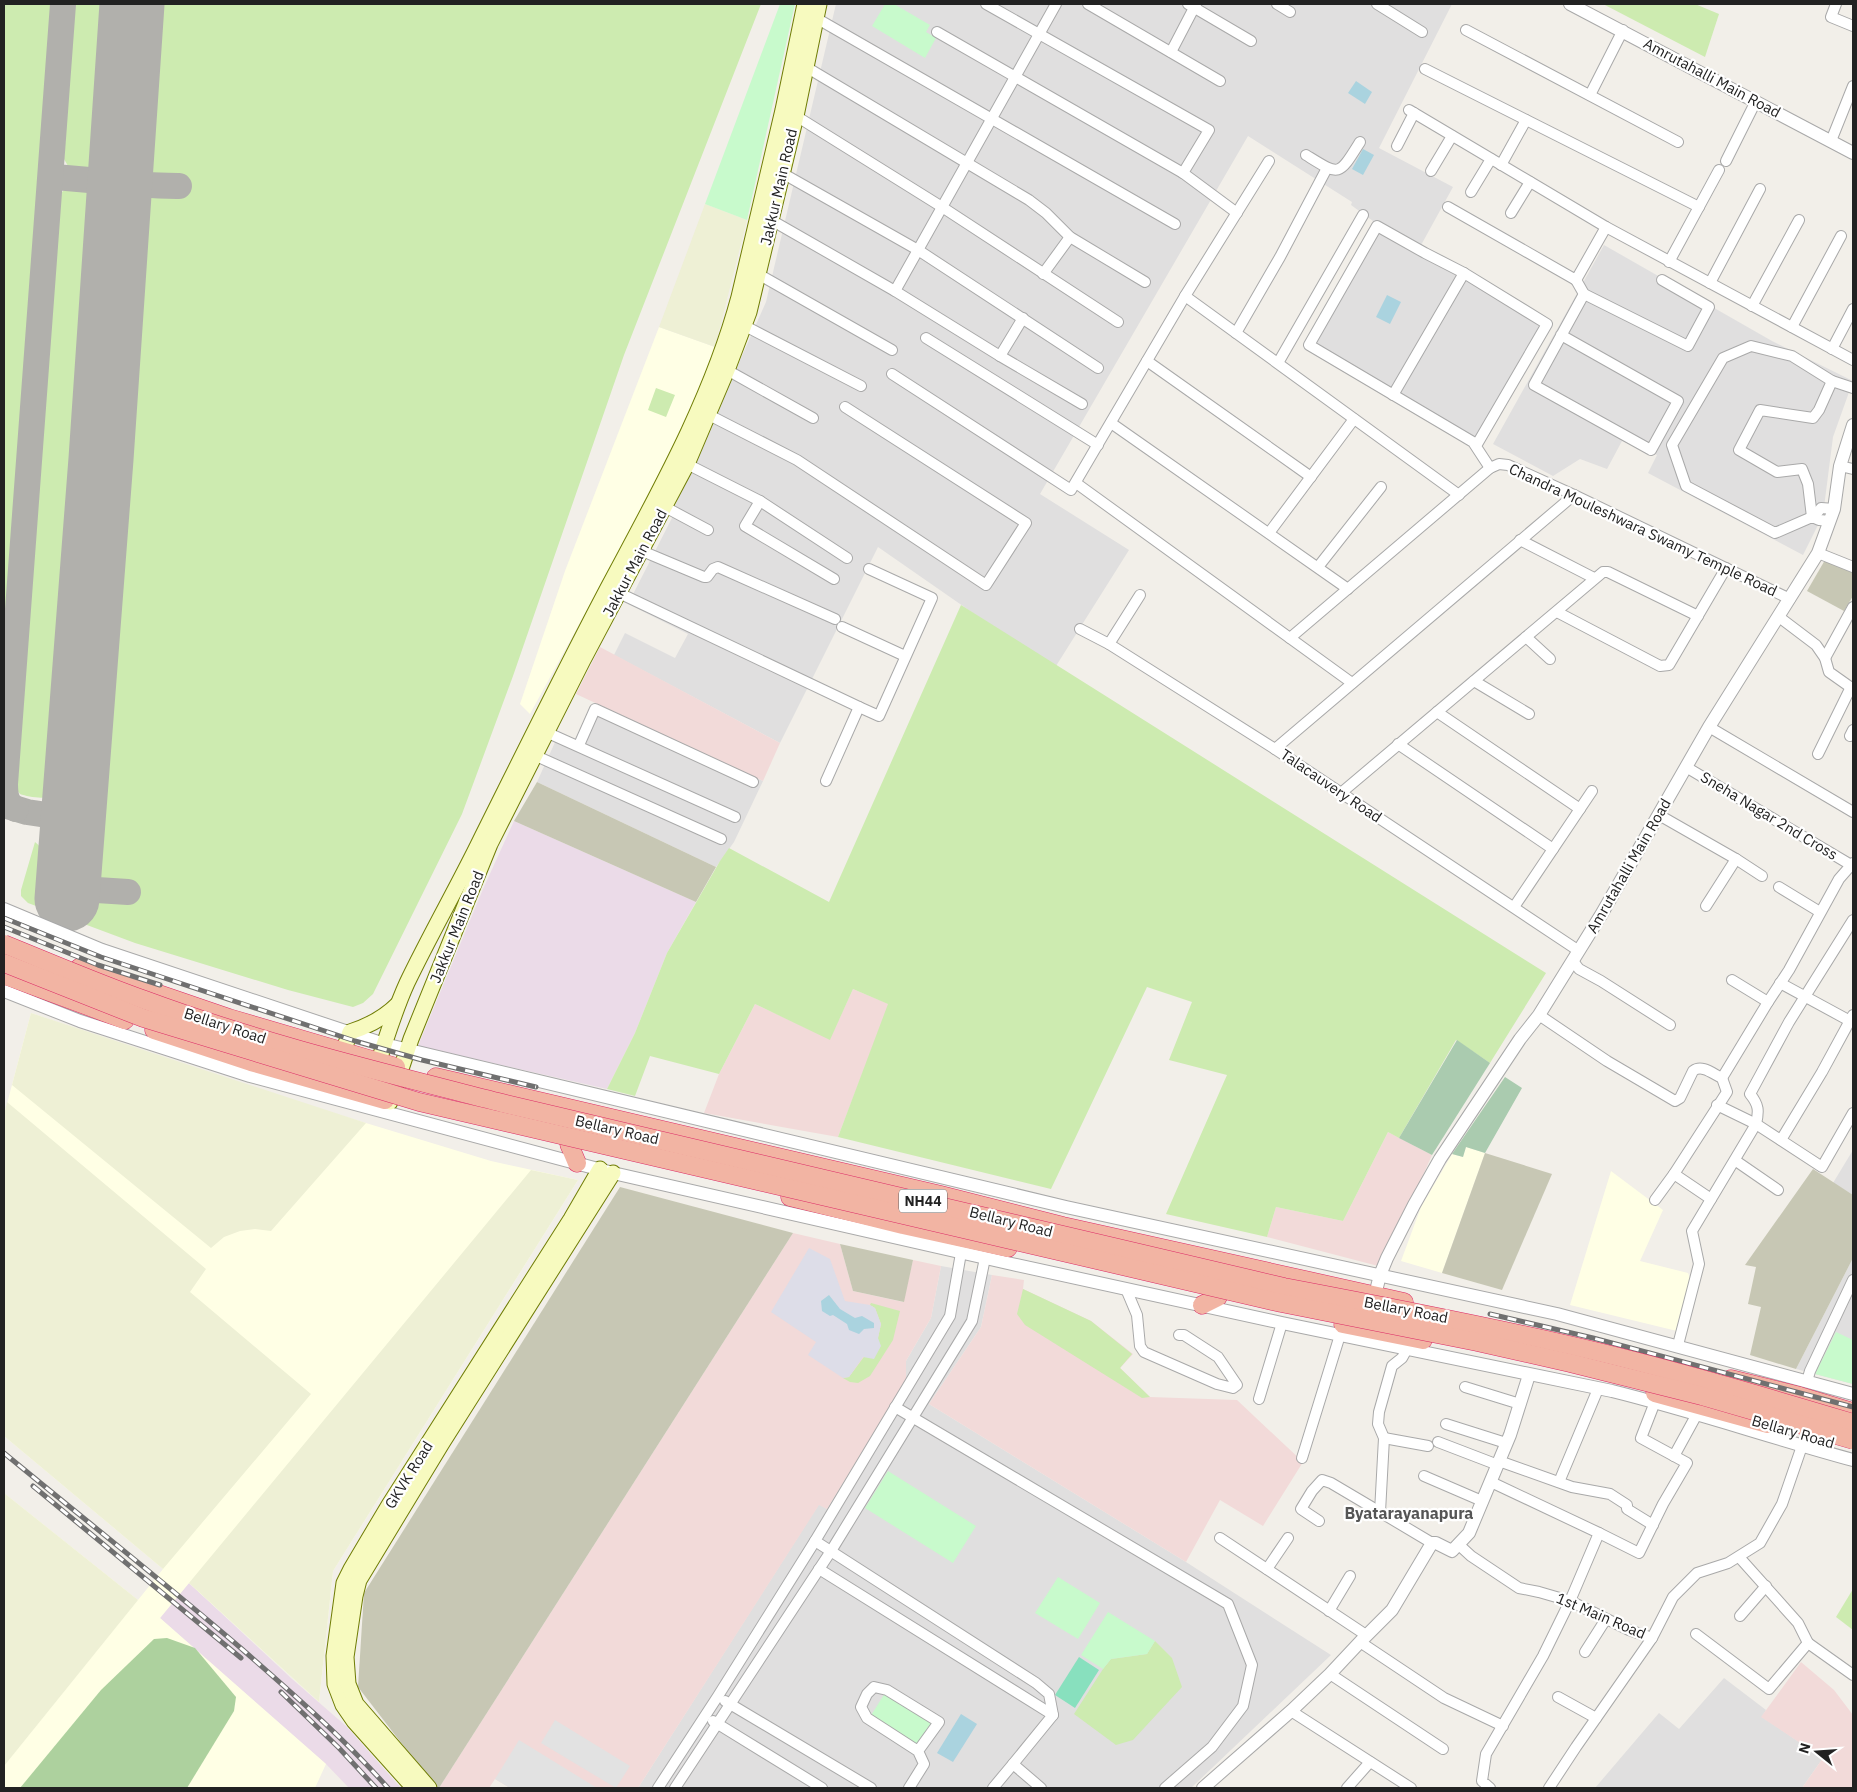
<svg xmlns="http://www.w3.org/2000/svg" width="1857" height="1792" font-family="'IBM Plex Sans',sans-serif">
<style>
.residential{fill:#e0dfdf}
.commercial{fill:#f2dad9}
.industrial{fill:#ebdbe8}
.education{fill:#ffffe5}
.construction{fill:#c7c7b4}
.farmland{fill:#eef0d5}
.grass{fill:#cdebb0}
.forest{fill:#add19e}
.cemetery{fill:#aacbaf}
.park{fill:#c8facc}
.pitch{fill:#88e0be}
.parking{fill:#e2e2e2}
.plaza{fill:#dddde8}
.water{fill:#aad3df}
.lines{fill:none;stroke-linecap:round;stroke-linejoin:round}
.taxiway{stroke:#b1b0ac;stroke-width:26}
.runway{stroke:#b1b0ac;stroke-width:65}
.minor-casing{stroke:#a9a9a9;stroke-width:12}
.tertiary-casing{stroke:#a9a9a9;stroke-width:14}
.secondary-casing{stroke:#707d05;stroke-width:17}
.trunk-casing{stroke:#dc2a67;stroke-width:19}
.minor{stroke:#fff;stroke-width:10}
.tertiary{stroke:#fff;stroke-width:12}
.secondary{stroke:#f7fabf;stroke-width:15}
.trunk{stroke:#f2b4a3;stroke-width:18}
.rail-casing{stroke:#707070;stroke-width:5}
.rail{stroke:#fff;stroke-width:3;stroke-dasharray:9;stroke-linecap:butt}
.trunk-bridge-casing{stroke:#dc2a67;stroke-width:19;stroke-linecap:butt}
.trunk-bridge{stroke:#f2b4a3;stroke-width:18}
.labels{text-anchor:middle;stroke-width:4.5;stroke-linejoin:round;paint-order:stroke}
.shield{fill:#fff;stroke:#646464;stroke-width:1}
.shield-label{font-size:14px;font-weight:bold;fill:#222}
.street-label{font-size:15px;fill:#222;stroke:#fff}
.neighbourhood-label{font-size:16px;font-weight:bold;fill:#555;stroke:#fff}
</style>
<rect width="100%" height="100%" fill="#f2efe9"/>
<g class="residential">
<polygon points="836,4 1452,4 1379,148 1453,187 1420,247 1551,323 1483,445 1304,345 1373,221 1351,205 1352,202 1248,136 1040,494 1129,550 1056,666 973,613 878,547 780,743 614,655 625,633 675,658 688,634 628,604 673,516 671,515 766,302"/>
<polygon points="1604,245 1772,341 1853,381 1833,437 1823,515 1803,555 1648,473 1657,455 1622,441 1607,469 1580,459 1553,476 1493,444"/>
<polygon points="595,703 763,781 734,842 716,867 537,782 556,740 574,748"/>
<polygon points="1853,1150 1853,1195 1833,1183"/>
<polygon points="1853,1258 1853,1384 1796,1369"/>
<polygon points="941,1266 992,1275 981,1327 929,1404 1186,1562 1331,1655 1191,1788 638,1788 819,1504 827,1509 906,1380 906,1361 931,1318"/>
<polygon points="1724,1678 1766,1710 1762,1717 1823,1758 1802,1788 1595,1788 1659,1713 1679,1729"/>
</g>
<g class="commercial">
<polygon points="600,647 780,743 763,781 576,694"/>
<polygon points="853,989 889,1004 838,1137 704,1113 719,1074 755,1004 830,1039"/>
<polygon points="1388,1132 1432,1155 1382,1267 1267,1237 1276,1207 1343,1221"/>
<polygon points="793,1233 840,1244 853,1291 903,1302 913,1260 941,1266 931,1318 906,1361 906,1380 827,1509 819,1505 638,1788 510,1788 495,1779 489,1788 439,1788"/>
<polygon points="992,1275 1024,1280 1023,1289 1091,1321 1133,1354 1120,1368 1150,1397 1237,1400 1303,1462 1263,1526 1220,1500 1186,1562 929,1404 981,1327"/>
<polygon points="1801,1662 1834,1690 1853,1715 1853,1788 1802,1788 1823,1758 1761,1717"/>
</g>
<g class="industrial">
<polygon points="514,821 696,902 667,953 635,1033 607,1089 418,1046 483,889"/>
<polygon points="189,1583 292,1679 346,1726 401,1788 349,1788 326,1764 160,1618"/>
</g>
<g class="education">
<polygon points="659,327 715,347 681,438 530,714 520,704 565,571"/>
<polygon points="31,1013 251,1088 491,1161 578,1180 333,1571 319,1702 189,1583 160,1618 326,1764 315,1788 4,1788 4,1493 138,1600 163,1569 4,1436 4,1115"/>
<polygon points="1466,1147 1485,1153 1442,1273 1401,1261 1421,1207 1452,1154 1463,1157"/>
<polygon points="1611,1171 1663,1210 1640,1261 1688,1273 1690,1278 1677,1331 1570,1305"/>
</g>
<g class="construction">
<polygon points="1825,560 1853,571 1853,596 1844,611 1807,591"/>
<polygon points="537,782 716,867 696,902 514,821"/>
<polygon points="1485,1153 1552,1174 1502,1290 1442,1273"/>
<polygon points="1813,1169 1853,1195 1853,1258 1796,1369 1750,1355 1761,1307 1748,1304 1756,1267 1745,1265"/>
<polygon points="620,1187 793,1233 439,1788 436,1788 358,1687 364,1593"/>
<polygon points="840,1244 913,1260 904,1302 853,1291"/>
</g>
<g class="farmland">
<polygon points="705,204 747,220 715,347 659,327"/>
<polygon points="31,1013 366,1123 271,1231 255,1229 240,1231 224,1237 211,1248 12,1085"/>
<polygon points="7,1102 206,1269 190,1292 311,1394 163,1569 4,1436 4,1115"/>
<polygon points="531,1170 578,1180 333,1571 319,1702 189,1583"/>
<polygon points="4,1493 138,1600 4,1766"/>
</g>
<g class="grass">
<polygon points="4,4 51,4 4,666"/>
<polygon points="74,4 116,4 105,162 104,165 98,169 68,166 64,159"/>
<path d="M147,4H761L624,355L513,676L462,814L373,994L363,1003L353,1007L288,990L135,943L28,903L21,896V890L35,842C53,856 52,879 53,899L129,903V881L89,879L86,878L85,874L133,203L135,197L142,195L179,197L181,176L143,172L137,167Z"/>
<polygon points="1603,4 1695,4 1719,14 1705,57"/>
<path d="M66,189L97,192L101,194L104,198L61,787C57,802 31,798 20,794L17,790L60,199L62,192Z"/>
<polygon points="656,388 675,395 666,417 648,410"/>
<polygon points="961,605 1546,973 1490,1063 1456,1040 1399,1138 1388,1132 1343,1221 1276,1207 1267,1237 1166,1214 1227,1075 1169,1060 1192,1002 1147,987 1051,1189 838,1137 888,1004 853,989 830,1040 755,1004 719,1074 650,1056 635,1096 607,1089 635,1033 667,953 720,861 729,848 829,902"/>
<polygon points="1023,1289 1091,1321 1132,1354 1120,1368 1150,1397 1142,1398 1025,1325 1017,1314"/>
<polygon points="871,1303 900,1311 893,1340 870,1376 858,1383 850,1382 843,1378 849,1377 878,1338 881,1324 875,1308 870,1305"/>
<polygon points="1853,1589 1853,1630 1836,1617"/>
<polygon points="1155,1641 1172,1658 1182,1687 1133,1740 1116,1745 1074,1714 1103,1669 1111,1659 1147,1654"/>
</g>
<polygon class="forest" points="167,1638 195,1648 236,1697 234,1711 187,1788 20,1788 101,1690 154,1639"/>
<g class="cemetery">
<polygon points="1457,1040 1490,1063 1432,1155 1399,1138"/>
<polygon points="1505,1077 1522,1088 1485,1153 1466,1147 1463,1157 1452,1154"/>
</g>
<g class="park">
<polygon points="780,4 795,4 747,220 705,204"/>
<polygon points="885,4 894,4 930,25 926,32 936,38 925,58 872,26"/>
<polygon points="1836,1332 1853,1340 1853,1384 1815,1374"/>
<polygon points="888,1471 976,1526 953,1563 865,1508"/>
<polygon points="1058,1577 1100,1603 1078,1639 1035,1613"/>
<polygon points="1108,1612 1155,1641 1147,1654 1111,1659 1103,1669 1081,1655"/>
<polygon points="885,1693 933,1723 918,1747 870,1717"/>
</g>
<polygon class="pitch" points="1079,1657 1099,1670 1075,1708 1055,1695"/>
<g class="parking">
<polygon points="555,1720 630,1766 616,1788 541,1743"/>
<polygon points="519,1740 597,1788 510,1788 495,1779"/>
</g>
<polygon class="plaza" points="809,1248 830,1259 845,1301 870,1305 875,1308 881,1324 878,1338 881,1346 874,1359 863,1357 849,1377 843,1378 808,1355 816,1342 771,1312"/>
<g class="water">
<polygon points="1356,81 1372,92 1365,104 1348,93"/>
<polygon points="1363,149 1374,155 1363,175 1352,169"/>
<polygon points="1387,295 1401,302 1390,324 1376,317"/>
<polygon points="829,1295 840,1309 855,1318 862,1316 874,1323 874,1328 864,1329 859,1334 849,1330 847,1324 833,1315 830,1316 822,1311 821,1301"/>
<polygon points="961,1714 977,1724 953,1762 937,1753"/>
</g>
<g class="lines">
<g class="taxiway">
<path d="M55,177L112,182L118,179L120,174C129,188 163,185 179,186"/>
<polyline points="4,805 27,812 67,818 71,817 74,810"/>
<path d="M16,809C6,804 5,794 5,784L63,4"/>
<path d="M69,871C69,881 71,886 81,889L128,892"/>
</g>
<polyline class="runway" points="67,899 101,459 132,4"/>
<defs>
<g id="minor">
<polyline points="986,4 1209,130 1183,173"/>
<polyline points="1088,4 1220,81"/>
<polyline points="1188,4 1251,41"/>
<polyline points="1277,4 1290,12"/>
<polyline points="1377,4 1422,32"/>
<polyline points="1836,4 1831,17 1853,26"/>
<polyline points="816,18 1175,224"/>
<polyline points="1466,30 1678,142"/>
<polyline points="937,32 1183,173 1237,213"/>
<polyline points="1171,52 1196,4"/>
<polyline points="806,67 1029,200 1046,213 1070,237 1145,282"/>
<polyline points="1425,69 1699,207"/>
<polyline points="1590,95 1623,30"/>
<polyline points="1409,110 1606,227 1853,360"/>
<polyline points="796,116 942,207 1118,322"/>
<polyline points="1831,141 1853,86"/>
<polyline points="1397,146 1414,113"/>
<path d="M1306,155C1340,176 1338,177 1360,142"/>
<polyline points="1726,161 1756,101"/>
<polyline points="1501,165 1526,120"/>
<polyline points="1431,171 1452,136"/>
<polyline points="782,173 918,250 1098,368"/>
<polyline points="1471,192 1491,159"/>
<polyline points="1448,207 1576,280 1606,227"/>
<polyline points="1511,213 1530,182"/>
<polyline points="765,219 771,220 895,291 1000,356 1082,404"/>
<polyline points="1669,262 1719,170"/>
<polyline points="758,274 892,350"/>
<polyline points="1043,274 1070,237"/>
<polyline points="1576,280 1584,294 1688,346 1709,307 1662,280"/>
<polyline points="1710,283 1760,189"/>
<polyline points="895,291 1056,4"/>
<polyline points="1185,296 1459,495"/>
<polyline points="1752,306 1799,220"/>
<polyline points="745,326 861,386"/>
<polyline points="1792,327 1841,236"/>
<polyline points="1236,333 1280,257 1327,168"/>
<polyline points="1561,335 1678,401 1651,450 1534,385 1584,294"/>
<polyline points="926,338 1098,445"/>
<polyline points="1832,349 1853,309"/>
<polyline points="1000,356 1023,318"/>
<polyline points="1147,361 1311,477"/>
<polyline points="1278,363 1363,215"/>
<polyline points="727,370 813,418"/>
<polyline points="892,374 1071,490 1185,296 1269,161"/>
<polyline points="1393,395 1464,273"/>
<polyline points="709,415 797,460 986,585 1026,523 845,407"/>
<polyline points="1111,423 1348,589"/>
<polyline points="1476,446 1547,324 1464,273 1425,253 1377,226 1309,345 1473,442 1490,468"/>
<polyline points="687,464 760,501 847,558"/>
<polyline points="1840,466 1853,469"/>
<polyline points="1076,483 1352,683"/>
<polyline points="760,501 745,526 834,579"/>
<polyline points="665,507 708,530"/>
<polyline points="1812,517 1808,484 1802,469 1777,472 1739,450 1760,410 1813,418 1819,410 1832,381"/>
<polyline points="1814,517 1821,508 1834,509"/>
<polyline points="1830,521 1819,520 1812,517 1775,533 1686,486 1672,445 1723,358 1751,346 1792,356 1832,381 1853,388"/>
<polyline points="1269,533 1354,419"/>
<polyline points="1520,540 1594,578"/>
<polyline points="642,551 704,577 707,577 713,569 718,567 835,619"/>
<polyline points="1818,553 1853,567"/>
<polyline points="1318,567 1381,487"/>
<polyline points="619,593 859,707 826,781"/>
<polyline points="1557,612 1660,666 1669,665 1726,568"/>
<polyline points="1779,617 1816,645 1825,658 1829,672 1853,689"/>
<polyline points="842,627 905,656"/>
<polyline points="1080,629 1109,644 1275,749 1579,951"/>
<polyline points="1526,637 1550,659"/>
<polyline points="1290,638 1490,468 1499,464 1508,465 1574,495 1790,599"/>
<polyline points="1109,644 1140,595"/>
<polyline points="1825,658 1853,607"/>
<polyline points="1474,681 1529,714"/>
<polyline points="859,707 879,716 932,598 869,569"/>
<polyline points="1437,712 1580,809"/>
<polyline points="1709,727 1853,812"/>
<polyline points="546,732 735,817"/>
<polyline points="1850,736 1853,730"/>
<polyline points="1398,744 1553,849"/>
<polyline points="579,745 595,709 753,782"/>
<polyline points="1275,749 1574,495"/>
<polyline points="1818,754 1851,687"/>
<polyline points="534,755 721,839"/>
<polyline points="1686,767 1851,865"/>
<polyline points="1341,793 1603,572 1608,572 1698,616"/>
<polyline points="1659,815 1736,859 1762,876"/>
<polyline points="1779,887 1820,912"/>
<polyline points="1706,906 1736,859"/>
<polyline points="1514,907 1592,791"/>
<polyline points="1573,961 1579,969 1601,981 1670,1025"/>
<polyline points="1732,980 1768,1002 1789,970 1839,879 1853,863"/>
<polyline points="1780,983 1850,1021"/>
<path d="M1539,1015L1607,1061L1675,1101L1680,1098L1693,1071C1702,1064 1713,1074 1722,1078L1727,1092L1674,1174L1711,1199"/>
<polyline points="1722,1078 1768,1002"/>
<polyline points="1717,1105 1756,1124 1822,1167 1853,1113"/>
<polyline points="1781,1140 1822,1072 1853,1015"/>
<polyline points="1736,1161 1778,1190"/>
<polyline points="1655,1200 1674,1174"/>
<polyline points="1126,1289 1137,1315 1140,1346 1144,1352 1217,1384 1233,1388 1237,1385 1218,1357 1184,1335 1179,1335"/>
<path d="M1678,1345L1699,1264L1692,1231L1756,1124C1759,1111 1759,1105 1750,1094L1789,1022L1853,920"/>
<polyline points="1407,1349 1402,1358 1392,1366 1379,1412 1378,1424 1384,1438 1380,1512 1432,1543"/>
<polyline points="1807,1381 1810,1371 1853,1280"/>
<polyline points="1465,1387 1520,1404"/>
<polyline points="1259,1399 1282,1323"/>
<polyline points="895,1407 1228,1604 1252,1665 1243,1706 1212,1747 1165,1788"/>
<polyline points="1446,1424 1506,1443"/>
<polyline points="1384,1438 1428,1446"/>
<polyline points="1438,1442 1498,1465"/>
<polyline points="1674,1456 1697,1414"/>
<polyline points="1302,1458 1340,1335"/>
<polyline points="1499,1461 1572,1487 1610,1494 1627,1505 1627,1509 1653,1525"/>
<polyline points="1424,1476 1482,1501"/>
<polyline points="1559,1482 1598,1389"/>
<polyline points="1319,1521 1301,1509 1312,1491 1322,1480 1331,1483 1380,1512"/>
<polyline points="1599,1533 1639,1553 1663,1504 1687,1463 1641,1438 1655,1402"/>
<polyline points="1220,1538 1366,1635"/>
<polyline points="815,1541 1036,1683 1049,1694 1053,1715 1013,1764 1041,1788"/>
<polyline points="1458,1544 1471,1556 1519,1588 1539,1592 1570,1601 1629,1630 1652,1638"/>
<polyline points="1739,1557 1798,1623 1808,1643"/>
<polyline points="819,1569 1053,1715"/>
<polyline points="1267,1569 1288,1538"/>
<polyline points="1329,1611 1350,1576"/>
<polyline points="1740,1616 1766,1586"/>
<polyline points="1696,1634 1769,1689 1808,1643 1853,1675"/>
<polyline points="1360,1642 1444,1698 1503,1726"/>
<polyline points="1585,1652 1606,1619"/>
<polyline points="1330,1674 1443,1749"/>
<polyline points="1558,1697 1596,1718"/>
<polyline points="725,1701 871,1788"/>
<polyline points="1291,1711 1411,1788"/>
<polyline points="713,1721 822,1788"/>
<polyline points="658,1788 718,1696 815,1541 950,1316 961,1253"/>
<polyline points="675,1788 831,1551 972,1321 985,1258"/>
<polyline points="909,1788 924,1764 918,1751 867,1718 861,1707 867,1694 874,1687 887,1690 939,1722 918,1751"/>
<polyline points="993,1788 1013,1764"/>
<polyline points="1347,1788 1370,1762"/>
<polyline points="1490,1788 1482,1781 1486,1754 1543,1656 1570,1601 1599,1533 1491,1482"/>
<polyline points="1549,1788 1576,1747 1652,1638 1673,1597 1697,1573 1728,1563 1760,1543 1782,1504 1802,1446"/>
</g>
<g id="tertiary">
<polyline points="1570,4 1853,153"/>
<polyline points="4,909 102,950 384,1044 1066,1207 1557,1314 1853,1394"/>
<path d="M4,991L80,1021L250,1076L613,1173L1012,1264L1282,1323L1612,1391C1693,1411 1772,1438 1853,1460"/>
<polyline points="1373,1303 1380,1275 1387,1258 1414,1205 1440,1159 1520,1039 1539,1015 1601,915 1709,727 1818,553 1834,509 1840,466 1853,425"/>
<polyline points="1203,1788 1291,1711 1330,1674 1360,1642 1392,1610 1432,1543 1436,1543 1452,1551 1469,1533 1510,1435 1529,1375"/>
</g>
<g id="secondary">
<path d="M343,1052L350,1032C369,1026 384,1018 398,1004"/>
<path d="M368,1096C380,1058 391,1018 407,983C430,935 457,888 480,841C523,755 565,669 610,584C659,492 712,398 739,297L783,110L805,4"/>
<polyline points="390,1102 411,1039 490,844 583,660 687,464 727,370 749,312 796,116 819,4"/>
<polyline points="414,1788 354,1721 343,1705 335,1684 334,1656 344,1583 351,1569 389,1505 571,1219 600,1169"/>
<polyline points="429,1788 356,1704 348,1684 346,1657 355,1596 359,1580 442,1443 613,1173"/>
</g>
<g id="trunk">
<polyline points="80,967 229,1018 396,1067"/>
<polyline points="4,975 125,1020"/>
<polyline points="154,1030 251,1062 385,1100"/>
<polyline points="436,1077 941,1195 1063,1226 1404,1302"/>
<polyline points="569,1144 577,1163"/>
<polyline points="790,1197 903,1225 1008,1248"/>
<polyline points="1202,1305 1218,1297"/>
<polyline points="1343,1324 1423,1340"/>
<polyline points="1731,1379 1800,1396 1853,1412"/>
<polyline points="1655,1393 1768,1424"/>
</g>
</defs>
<use href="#minor" class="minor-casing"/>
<use href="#tertiary" class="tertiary-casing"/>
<use href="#secondary" class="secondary-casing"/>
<use href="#trunk" class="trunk-casing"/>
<use href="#minor" class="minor"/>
<use href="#tertiary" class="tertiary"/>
<use href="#secondary" class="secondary"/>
<use href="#trunk" class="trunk"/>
<defs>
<g id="rail">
<polyline points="4,918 101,957 355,1041 422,1060 536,1087"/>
<polyline points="4,927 98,965 160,985"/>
<polyline points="1490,1314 1593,1338 1853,1407"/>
<path d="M4,1453C84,1519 165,1583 243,1650C293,1694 344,1738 388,1788"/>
<polyline points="33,1486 241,1658"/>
<polyline points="281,1692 339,1748 376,1788"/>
</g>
</defs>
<use href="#rail" class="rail-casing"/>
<use href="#rail" class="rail"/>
<defs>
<g id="trunk-bridge">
<path d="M4,944C51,963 97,983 145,1000C261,1043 382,1072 502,1103L1284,1287C1379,1305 1474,1323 1569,1345C1665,1367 1759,1395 1853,1423"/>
<polyline points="4,963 143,1018 419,1102 1281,1303 1477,1342 1570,1363 1702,1396 1853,1440"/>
</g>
</defs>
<use href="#trunk-bridge" class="trunk-bridge-casing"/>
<use href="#trunk-bridge" class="trunk-bridge"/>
</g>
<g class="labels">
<rect class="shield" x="899" y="1189.5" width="48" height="23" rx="4"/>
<g class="shield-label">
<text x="923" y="1206">NH44</text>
</g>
<g class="street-label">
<text transform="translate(1712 78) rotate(28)" y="5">Amrutahalli Main Road</text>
<text transform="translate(779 187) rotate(-77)" y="5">Jakkur Main Road</text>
<text transform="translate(1643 530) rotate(25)" y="5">Chandra Mouleshwara Swamy Temple Road</text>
<text transform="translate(635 563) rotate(-62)" y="5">Jakkur Main Road</text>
<text transform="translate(1331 786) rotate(34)" y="5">Talacauvery Road</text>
<text transform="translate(1769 816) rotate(31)" y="5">Sneha Nagar 2nd Cross</text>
<text transform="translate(1629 866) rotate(-60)" y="5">Amrutahalli Main Road</text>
<text transform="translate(457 927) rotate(-68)" y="5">Jakkur Main Road</text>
<text transform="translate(225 1026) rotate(18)" y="5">Bellary Road</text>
<text transform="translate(617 1130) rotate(13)" y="5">Bellary Road</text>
<text transform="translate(1011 1222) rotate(14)" y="5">Bellary Road</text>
<text transform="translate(1406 1310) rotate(11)" y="5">Bellary Road</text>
<text transform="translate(1793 1432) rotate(16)" y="5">Bellary Road</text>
<text transform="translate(409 1475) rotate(-58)" y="5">GKVK Road</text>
<text transform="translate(1601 1616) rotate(23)" y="5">1st Main Road</text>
</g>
<g class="neighbourhood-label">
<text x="1409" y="1519">Byatarayanapura</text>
</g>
</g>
<rect width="1857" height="1792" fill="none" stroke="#222222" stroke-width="10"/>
<g transform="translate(1817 1752) rotate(287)" stroke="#ffffff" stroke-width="4" paint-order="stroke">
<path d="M0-4L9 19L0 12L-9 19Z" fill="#222222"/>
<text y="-8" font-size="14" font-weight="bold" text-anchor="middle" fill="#222222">N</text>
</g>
</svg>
